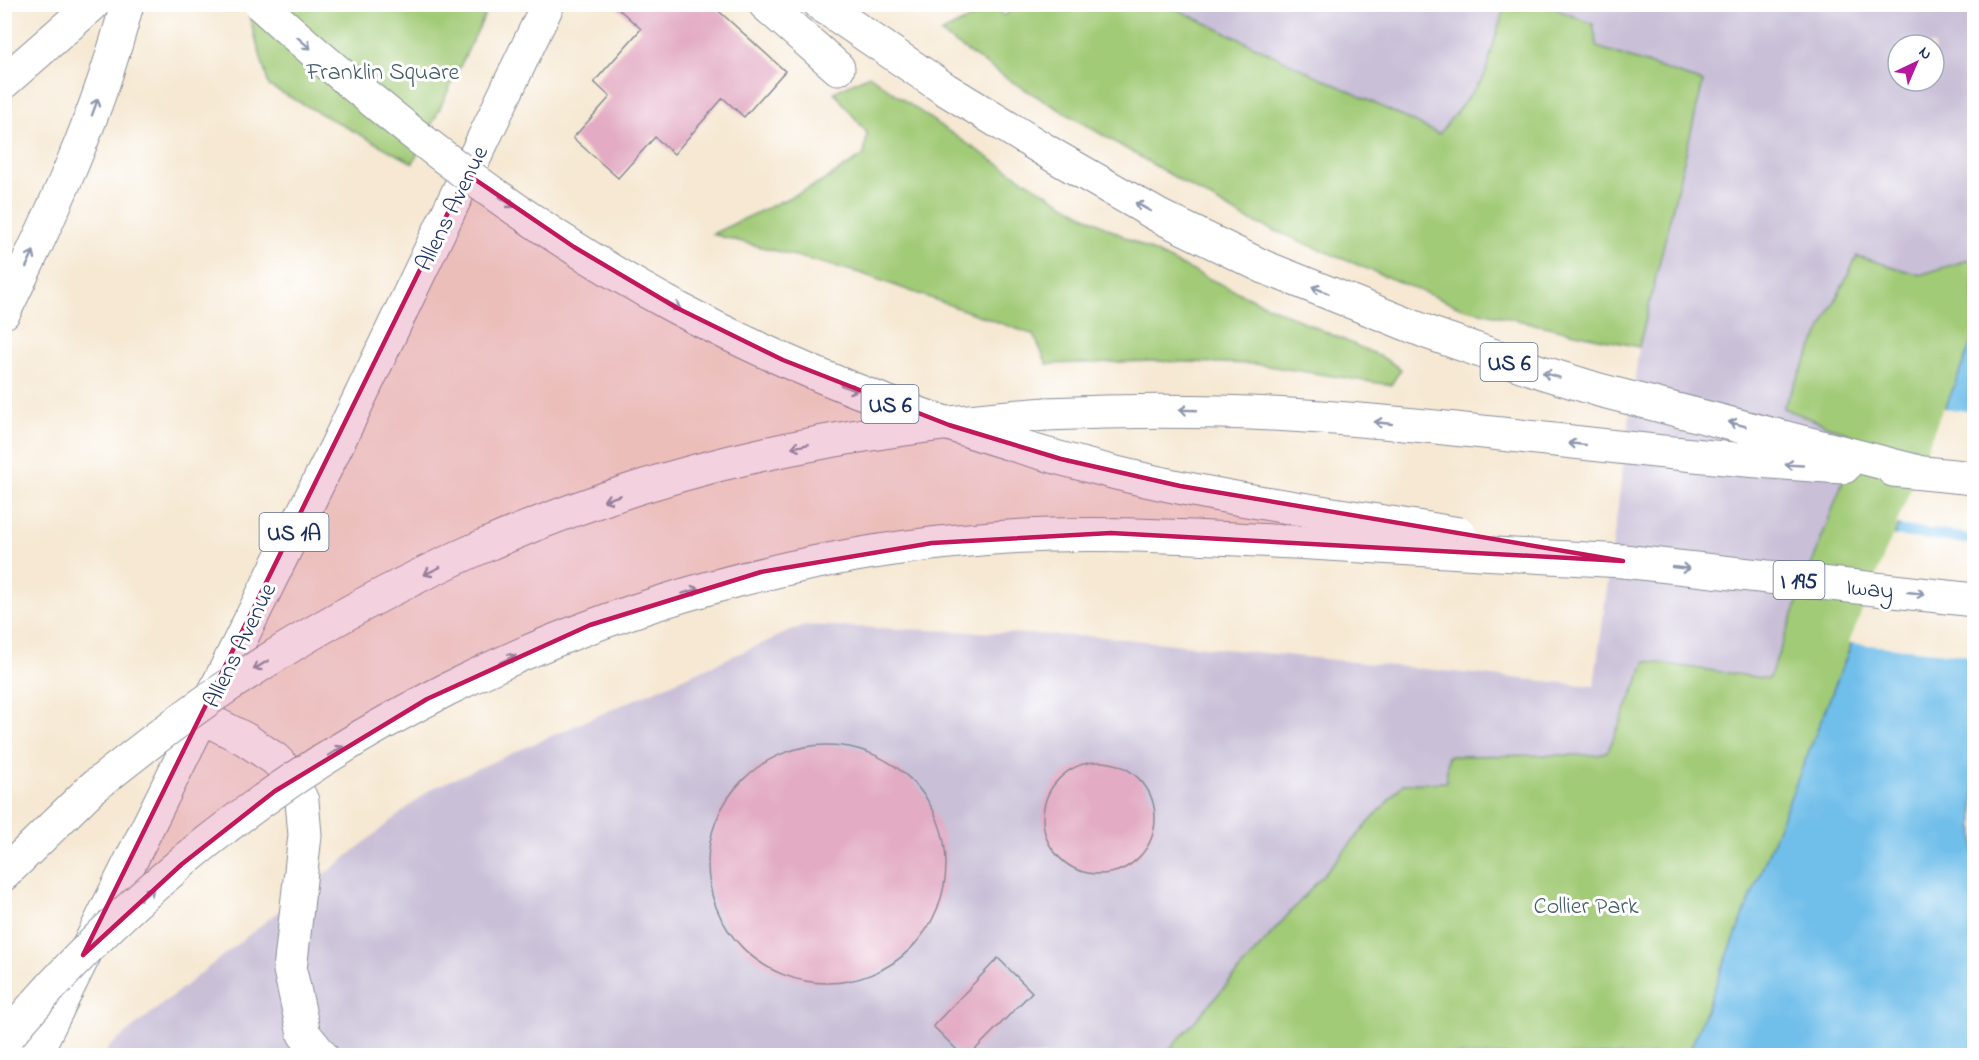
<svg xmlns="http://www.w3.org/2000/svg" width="1979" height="1060" font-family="'Indie Flower',sans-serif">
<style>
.industrial{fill:#c9bfd7;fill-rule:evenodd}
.green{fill:#a2cb77;stroke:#5e7d6a;stroke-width:1.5}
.water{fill:#6fbeea;stroke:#4576a4;stroke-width:1.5}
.pier{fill:#f6e8d2}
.building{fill:#e3acc4}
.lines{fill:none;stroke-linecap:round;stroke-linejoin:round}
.minor-casing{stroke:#888c98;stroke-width:35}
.primary-casing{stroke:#888c98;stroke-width:35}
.motorway-casing{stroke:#888c98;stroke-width:35}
.minor{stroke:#fff;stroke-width:33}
.primary{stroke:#fff;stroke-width:33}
.motorway{stroke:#fff;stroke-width:33}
.motorway-bridge-casing{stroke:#888c98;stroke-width:35;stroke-linecap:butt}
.motorway-bridge{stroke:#fff;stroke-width:33}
.oneway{stroke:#8d97ae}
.marked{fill:#c2185b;fill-opacity:0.2;stroke:#c2185b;stroke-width:4.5;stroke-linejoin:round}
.labels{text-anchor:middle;stroke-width:6;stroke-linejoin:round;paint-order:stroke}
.shield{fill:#fff;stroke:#5f6d8e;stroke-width:1.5}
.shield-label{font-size:22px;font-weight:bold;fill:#1b2f5e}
.park-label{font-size:24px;fill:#445e66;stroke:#fff}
.street-label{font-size:24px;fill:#1b2f5e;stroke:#fff}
</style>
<rect width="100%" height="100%" fill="#fff"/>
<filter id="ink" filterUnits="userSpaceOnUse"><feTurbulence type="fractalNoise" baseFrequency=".0167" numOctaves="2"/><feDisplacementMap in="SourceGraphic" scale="12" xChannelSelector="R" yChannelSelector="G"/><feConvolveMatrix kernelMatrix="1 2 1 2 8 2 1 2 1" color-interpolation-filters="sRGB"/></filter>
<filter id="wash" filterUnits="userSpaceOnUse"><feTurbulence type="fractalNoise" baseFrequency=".008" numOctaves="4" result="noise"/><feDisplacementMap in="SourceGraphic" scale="24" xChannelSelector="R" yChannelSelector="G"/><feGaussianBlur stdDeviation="1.35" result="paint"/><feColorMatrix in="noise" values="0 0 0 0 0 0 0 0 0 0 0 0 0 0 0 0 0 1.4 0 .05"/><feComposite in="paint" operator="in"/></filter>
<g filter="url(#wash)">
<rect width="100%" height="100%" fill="#f6e8d2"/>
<g class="industrial">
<polygon points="1168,5 1505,5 1484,77 1439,134"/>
<path d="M1545,5H1974V261L1968,260L1920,275L1857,256L1783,408L1859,438L1769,679L1646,661L1609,751L1599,755L1446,784L1353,1055L104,1056L109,1047L431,789L804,625L1105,637L1594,686L1639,347L1703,82L1597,47L1593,24ZM1898,45H1934V81H1898Z"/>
</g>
<g class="green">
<polygon points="246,5 490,5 413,163 269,86"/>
<polygon points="1015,5 1168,5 1439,134 1484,77 1505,5 1545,5 1593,24 1597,47 1703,82 1639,347 1462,308 1244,218 1016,84 940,33 994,7 1005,16"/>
<path d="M869,75C948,133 1030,187 1117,233C1203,278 1292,317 1380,356L1401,369L1391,385L1255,364L1155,361L1047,364L1034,335L860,273L712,234L820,183L864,155L867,133L834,92Z"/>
<polygon points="1857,256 1920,275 1968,260 1974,261 1974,336 1688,1055 1164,1056 1403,784 1446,782 1448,756 1599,755 1608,751 1646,661 1769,679 1859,438 1783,408"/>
</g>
<polygon class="water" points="1974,336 1974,1055 1688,1055"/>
<g class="pier">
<polygon points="1943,408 1974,412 1974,534 1896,525"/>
<polygon points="1892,536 1974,545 1974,656 1849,643"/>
</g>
<g id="blocks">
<g class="building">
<polygon points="613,4 711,4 785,71 744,117 723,98 674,154 655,137 618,178 573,138 610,97 594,82 641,29"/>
<circle cx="827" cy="864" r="119"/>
<circle cx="1099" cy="818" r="56"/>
<polygon points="998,958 1032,992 969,1056 963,1056 933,1026"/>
</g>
</g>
</g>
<g filter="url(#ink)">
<use href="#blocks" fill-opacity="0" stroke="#888c98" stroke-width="1.5"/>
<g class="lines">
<defs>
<g id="minor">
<polyline points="765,4 838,68"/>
<polyline points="202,717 245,739 275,759 288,772 302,801 305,835 290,970 304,1034 322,1056"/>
</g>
<g id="primary">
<polyline points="4,82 93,4"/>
<polyline points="34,1056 338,443 548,4"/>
</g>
<g id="motorway">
<polyline points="820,4 945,89 1056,157 1159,216 1264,267 1429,333 1541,372 1599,390 1915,471"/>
<path d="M4,312C53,212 99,113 127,4"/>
<path d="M1046,414C1127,410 1208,410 1290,415C1475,426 1659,457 1844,467"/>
<polyline points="1893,470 1974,478"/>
<polyline points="1623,561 1974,600"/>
<polyline points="4,874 91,789"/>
</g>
</defs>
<use href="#minor" class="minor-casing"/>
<use href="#primary" class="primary-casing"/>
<use href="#motorway" class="motorway-casing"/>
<use href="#minor" class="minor"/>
<use href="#primary" class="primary"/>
<use href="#motorway" class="motorway"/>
<defs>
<g id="motorway-bridge">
<path d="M260,4C388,119 525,227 677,308C816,382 964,435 1116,473C1229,501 1346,515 1460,534"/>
<path d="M91,789C138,752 184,715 234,682C392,577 575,496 760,455C854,434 950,421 1046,414"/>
<path d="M4,1041C247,745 613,567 992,538C1093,530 1193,537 1294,542C1404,549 1513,555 1623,561"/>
</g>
</defs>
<use href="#motorway-bridge" class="motorway-bridge-casing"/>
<use href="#motorway-bridge" class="motorway-bridge"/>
</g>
<defs><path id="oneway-shaft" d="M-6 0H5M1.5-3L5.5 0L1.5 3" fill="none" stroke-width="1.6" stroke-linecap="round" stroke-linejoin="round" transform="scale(1.5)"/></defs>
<g class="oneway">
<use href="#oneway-shaft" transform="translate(304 43) rotate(41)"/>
<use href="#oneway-shaft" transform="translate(95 107) rotate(-70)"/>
<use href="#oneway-shaft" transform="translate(507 202) rotate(35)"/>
<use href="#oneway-shaft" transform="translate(1143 207) rotate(-151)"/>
<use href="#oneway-shaft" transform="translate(30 259) rotate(-65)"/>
<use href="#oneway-shaft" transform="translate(1320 290) rotate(-158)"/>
<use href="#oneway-shaft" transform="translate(673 305) rotate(29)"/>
<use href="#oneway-shaft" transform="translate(1551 375) rotate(-163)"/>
<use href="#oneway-shaft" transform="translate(849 388) rotate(21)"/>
<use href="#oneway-shaft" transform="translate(1188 410) rotate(-178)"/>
<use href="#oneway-shaft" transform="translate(1383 423) rotate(-174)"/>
<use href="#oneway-shaft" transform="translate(1737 424) rotate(-165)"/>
<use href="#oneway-shaft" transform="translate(1577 444) rotate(-174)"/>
<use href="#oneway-shaft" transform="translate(800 446) rotate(168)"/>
<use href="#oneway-shaft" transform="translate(1794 465) rotate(-177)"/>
<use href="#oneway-shaft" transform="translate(612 498) rotate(162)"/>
<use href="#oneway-shaft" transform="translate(1681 568) rotate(6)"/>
<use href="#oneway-shaft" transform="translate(432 571) rotate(154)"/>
<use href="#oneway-shaft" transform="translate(691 591) rotate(-17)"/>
<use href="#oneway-shaft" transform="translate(1916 593) rotate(6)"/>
<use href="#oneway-shaft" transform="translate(508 659) rotate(-24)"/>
<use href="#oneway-shaft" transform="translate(261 665) rotate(148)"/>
<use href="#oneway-shaft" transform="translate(336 751) rotate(-31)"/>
<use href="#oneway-shaft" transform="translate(147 894) rotate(-41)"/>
</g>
</g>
<path class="marked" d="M467,174L574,247L677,308L783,360L949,425L1061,459L1180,486L1623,561L1111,533L932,543L761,572L590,625L427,699L275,791L182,864L83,955Z"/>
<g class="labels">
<g class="shield">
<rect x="1480.5" y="343" width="57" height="38" rx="4.5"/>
<rect x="861.5" y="385" width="57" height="38" rx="4.5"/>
<rect x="259.5" y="513" width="69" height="38" rx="4.5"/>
<rect x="1773.5" y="561" width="51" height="38" rx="4.5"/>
</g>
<g class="shield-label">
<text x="1509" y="370">US 6</text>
<text x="890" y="412">US 6</text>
<text x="294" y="540">US 1A</text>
<text x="1799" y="588">I 195</text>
</g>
<g class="park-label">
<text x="383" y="79">Franklin Square</text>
<text x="1586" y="913">Collier Park</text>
</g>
<g class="street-label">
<text transform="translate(451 208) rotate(-64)" y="8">Allens Avenue</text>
<text transform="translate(1870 588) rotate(6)" y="8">Iway</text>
<text transform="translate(239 645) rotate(-64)" y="8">Allens Avenue</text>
</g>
</g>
<rect width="1979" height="1060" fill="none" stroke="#fff" stroke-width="24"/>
<g transform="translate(1916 63) rotate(44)"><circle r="28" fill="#ffffff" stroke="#a4acbf" stroke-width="1.5"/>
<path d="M0-4.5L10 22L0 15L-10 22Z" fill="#b5179e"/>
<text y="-9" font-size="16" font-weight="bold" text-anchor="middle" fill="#1b2f5e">N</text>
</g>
</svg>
